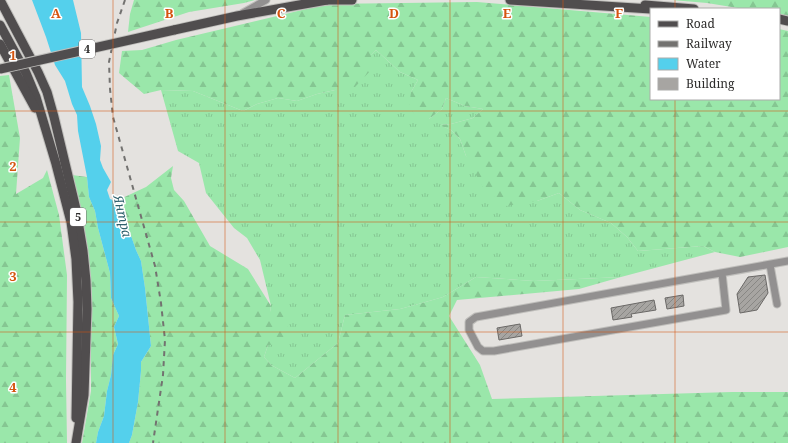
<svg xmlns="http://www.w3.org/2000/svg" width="788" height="443" font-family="'Noto Serif',serif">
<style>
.grass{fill:url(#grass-tufts)}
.forest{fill:url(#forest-firs)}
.water{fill:#54d0ec}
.building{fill:url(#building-hatch);stroke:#6a6866}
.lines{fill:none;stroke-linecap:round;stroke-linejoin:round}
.minor-casing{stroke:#bfbebb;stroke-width:9}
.major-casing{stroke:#bfbebb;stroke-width:11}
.minor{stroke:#929090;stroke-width:7}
.major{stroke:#504d4e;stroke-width:9}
.rail{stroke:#737270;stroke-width:2;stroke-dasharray:5 5;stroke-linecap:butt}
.major-bridge-casing{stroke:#bfbebb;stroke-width:11;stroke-linecap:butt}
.major-bridge{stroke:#504d4e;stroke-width:9}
.grid{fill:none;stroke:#d5540f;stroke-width:1;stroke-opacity:0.55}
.labels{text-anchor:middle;stroke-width:3;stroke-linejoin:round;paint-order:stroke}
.shield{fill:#fff;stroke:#6c6b6b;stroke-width:1}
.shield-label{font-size:11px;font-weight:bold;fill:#2d2c2b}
.water-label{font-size:13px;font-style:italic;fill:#2d606c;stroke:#fff}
.grid-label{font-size:13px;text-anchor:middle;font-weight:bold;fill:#d5540f;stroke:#fff;stroke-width:3;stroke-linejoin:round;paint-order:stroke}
</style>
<defs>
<pattern id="grass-tufts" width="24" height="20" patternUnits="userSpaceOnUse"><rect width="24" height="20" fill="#9ae7aa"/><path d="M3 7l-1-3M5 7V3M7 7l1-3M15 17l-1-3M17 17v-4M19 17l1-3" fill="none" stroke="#85c692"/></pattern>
<pattern id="forest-firs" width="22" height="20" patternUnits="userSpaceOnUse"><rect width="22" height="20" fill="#9ae7aa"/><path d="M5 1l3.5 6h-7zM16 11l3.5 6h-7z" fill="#85c692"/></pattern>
<pattern id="building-hatch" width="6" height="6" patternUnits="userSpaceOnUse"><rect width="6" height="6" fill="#a7a5a2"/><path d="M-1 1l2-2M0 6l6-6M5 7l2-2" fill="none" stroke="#888784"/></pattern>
</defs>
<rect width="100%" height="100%" fill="#e4e2df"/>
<polygon class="grass" points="376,50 400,72 418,80 411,92 429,119 442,109 446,98 465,106 483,109 473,118 451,124 440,125 451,130 460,139 466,156 537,201 559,193 580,210 611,223 627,237 638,251 703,246 715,252 621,277 534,281 476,277 443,297 422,303 400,309 345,315 338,343 295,378 271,365 264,357 268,345 270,312 271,306 260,260 247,238 234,228 206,193 199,163 178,151 161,90 193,91 243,111 257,104 278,98 297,101 317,94 335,90"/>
<g class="forest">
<polygon points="134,0 255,0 244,3 189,12 128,32 130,14"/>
<polygon points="672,0 788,0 788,17 779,15 779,9 744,9 707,3"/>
<polygon points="477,2 651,17 651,99 779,99 779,29 788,31 788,247 740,257 715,252 703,246 638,251 627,237 611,223 580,210 559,193 537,201 506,206 483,188 466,156 460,139 451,130 439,125 451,124 473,118 483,109 465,106 446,98 442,109 429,119 419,120 409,107 411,92 418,80 400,72 376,50 371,55 374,67 355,87 335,90 317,94 297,101 278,98 257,104 243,111 193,91 161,90 144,94 119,73 122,51 142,50 176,40 327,4"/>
<polygon points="9,75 20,138 16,194 43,178 47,170 59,215 67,275 66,380 67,443 0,443 0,76"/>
<polygon points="173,166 171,178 174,190 184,201 210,246 248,269 271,306 270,312 276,311 287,312 288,344 268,345 264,357 271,365 295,378 338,343 345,315 400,309 422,303 443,297 476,277 534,281 621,277 579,289 457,300 449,316 480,365 492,399 732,392 788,392 788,443 129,443 132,435 138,402 141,371 141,362 151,346 145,288 141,261 136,250 130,233 116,201 146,187"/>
<polygon points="72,175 87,177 89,197 95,211 98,228 110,273 111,298 119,316 114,327 118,344 113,355 111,375 107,391 104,416 98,432 96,443 82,443 91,391 91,310 87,247 79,202"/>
</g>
<polygon class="water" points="32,0 73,0 81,33 82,87 90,106 96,124 101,146 100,160 103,168 111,182 107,190 110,199 116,201 130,233 136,250 141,261 145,288 151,346 141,362 141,371 138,402 132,435 129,443 96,443 98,432 104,416 107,391 111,375 113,355 118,344 114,327 119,316 111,298 110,273 98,228 95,211 89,197 87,177 78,131 77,115 72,104 65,81 55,65 46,37"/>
<g class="building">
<polygon points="765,275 768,293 757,310 740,313 737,294 748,277"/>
<polygon points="683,295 684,306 667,309 665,298"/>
<polygon points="654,300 656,310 631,314 632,317 613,320 611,308"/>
<polygon points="520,324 522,336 499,340 497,328"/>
</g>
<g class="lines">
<defs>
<g id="minor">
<polyline points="243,13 266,0"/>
<polyline points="770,265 777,304"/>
<polyline points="722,273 726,310 494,351 483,351 478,347 469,330 469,322 476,317 788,261"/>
</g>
<g id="major">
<polyline points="0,0 38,72 47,92 54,117 76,209 83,251 86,281 87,309 84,395 76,443"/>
<polyline points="327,0 352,0"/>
<polyline points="510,0 651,9"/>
<polyline points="645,5 694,9"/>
<polyline points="779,19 788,21"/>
<polyline points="0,25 26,73 36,97 56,164 71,222 76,259 78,302 76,418"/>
<polyline points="174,30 237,16 327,0"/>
<polyline points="0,44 35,108"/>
</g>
</defs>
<use href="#minor" class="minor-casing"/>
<use href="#major" class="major-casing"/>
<use href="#minor" class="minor"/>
<use href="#major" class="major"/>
<polyline class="rail" points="125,0 117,23 109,62 110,89 113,117 155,266 161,303 165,340 163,375 153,443"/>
<defs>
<polyline id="major-bridge" points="0,69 174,30"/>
</defs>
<use href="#major-bridge" class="major-bridge-casing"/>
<use href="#major-bridge" class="major-bridge"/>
</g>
<path class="grid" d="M113,0V443M225,0V443M338,0V443M450,0V443M563,0V443M675,0V9M675,99V443M0,111H788M0,222H788M0,332H788"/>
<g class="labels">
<g class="shield">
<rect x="79" y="40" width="16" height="18" rx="3"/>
<rect x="70" y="208" width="16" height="18" rx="3"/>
</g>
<g class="shield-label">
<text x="87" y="53">4</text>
<text x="78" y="221">5</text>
</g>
<g class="water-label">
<text transform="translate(123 216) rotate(77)" y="5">Янтра</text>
</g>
</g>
<g class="grid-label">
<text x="56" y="18">A</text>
<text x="169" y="18">B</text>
<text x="281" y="18">C</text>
<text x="394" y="18">D</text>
<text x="507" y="18">E</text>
<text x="619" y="18">F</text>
<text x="13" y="60">1</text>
<text x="13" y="171">2</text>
<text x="13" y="281">3</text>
<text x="13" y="392">4</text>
</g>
<rect x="650" y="8" width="130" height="92" fill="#ffffff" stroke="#ababaa"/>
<rect x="658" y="21" width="20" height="6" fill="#504d4e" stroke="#ababaa"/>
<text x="686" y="28" font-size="12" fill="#2d2c2b">Road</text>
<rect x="658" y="41" width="20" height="6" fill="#737270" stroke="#ababaa"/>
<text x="686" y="48" font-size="12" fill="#2d2c2b">Railway</text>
<rect x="658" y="58" width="20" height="12" fill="#54d0ec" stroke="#ababaa"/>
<text x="686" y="68" font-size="12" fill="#2d2c2b">Water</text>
<rect x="658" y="78" width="20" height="12" fill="#a7a5a2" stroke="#ababaa"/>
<text x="686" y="88" font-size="12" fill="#2d2c2b">Building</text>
</svg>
